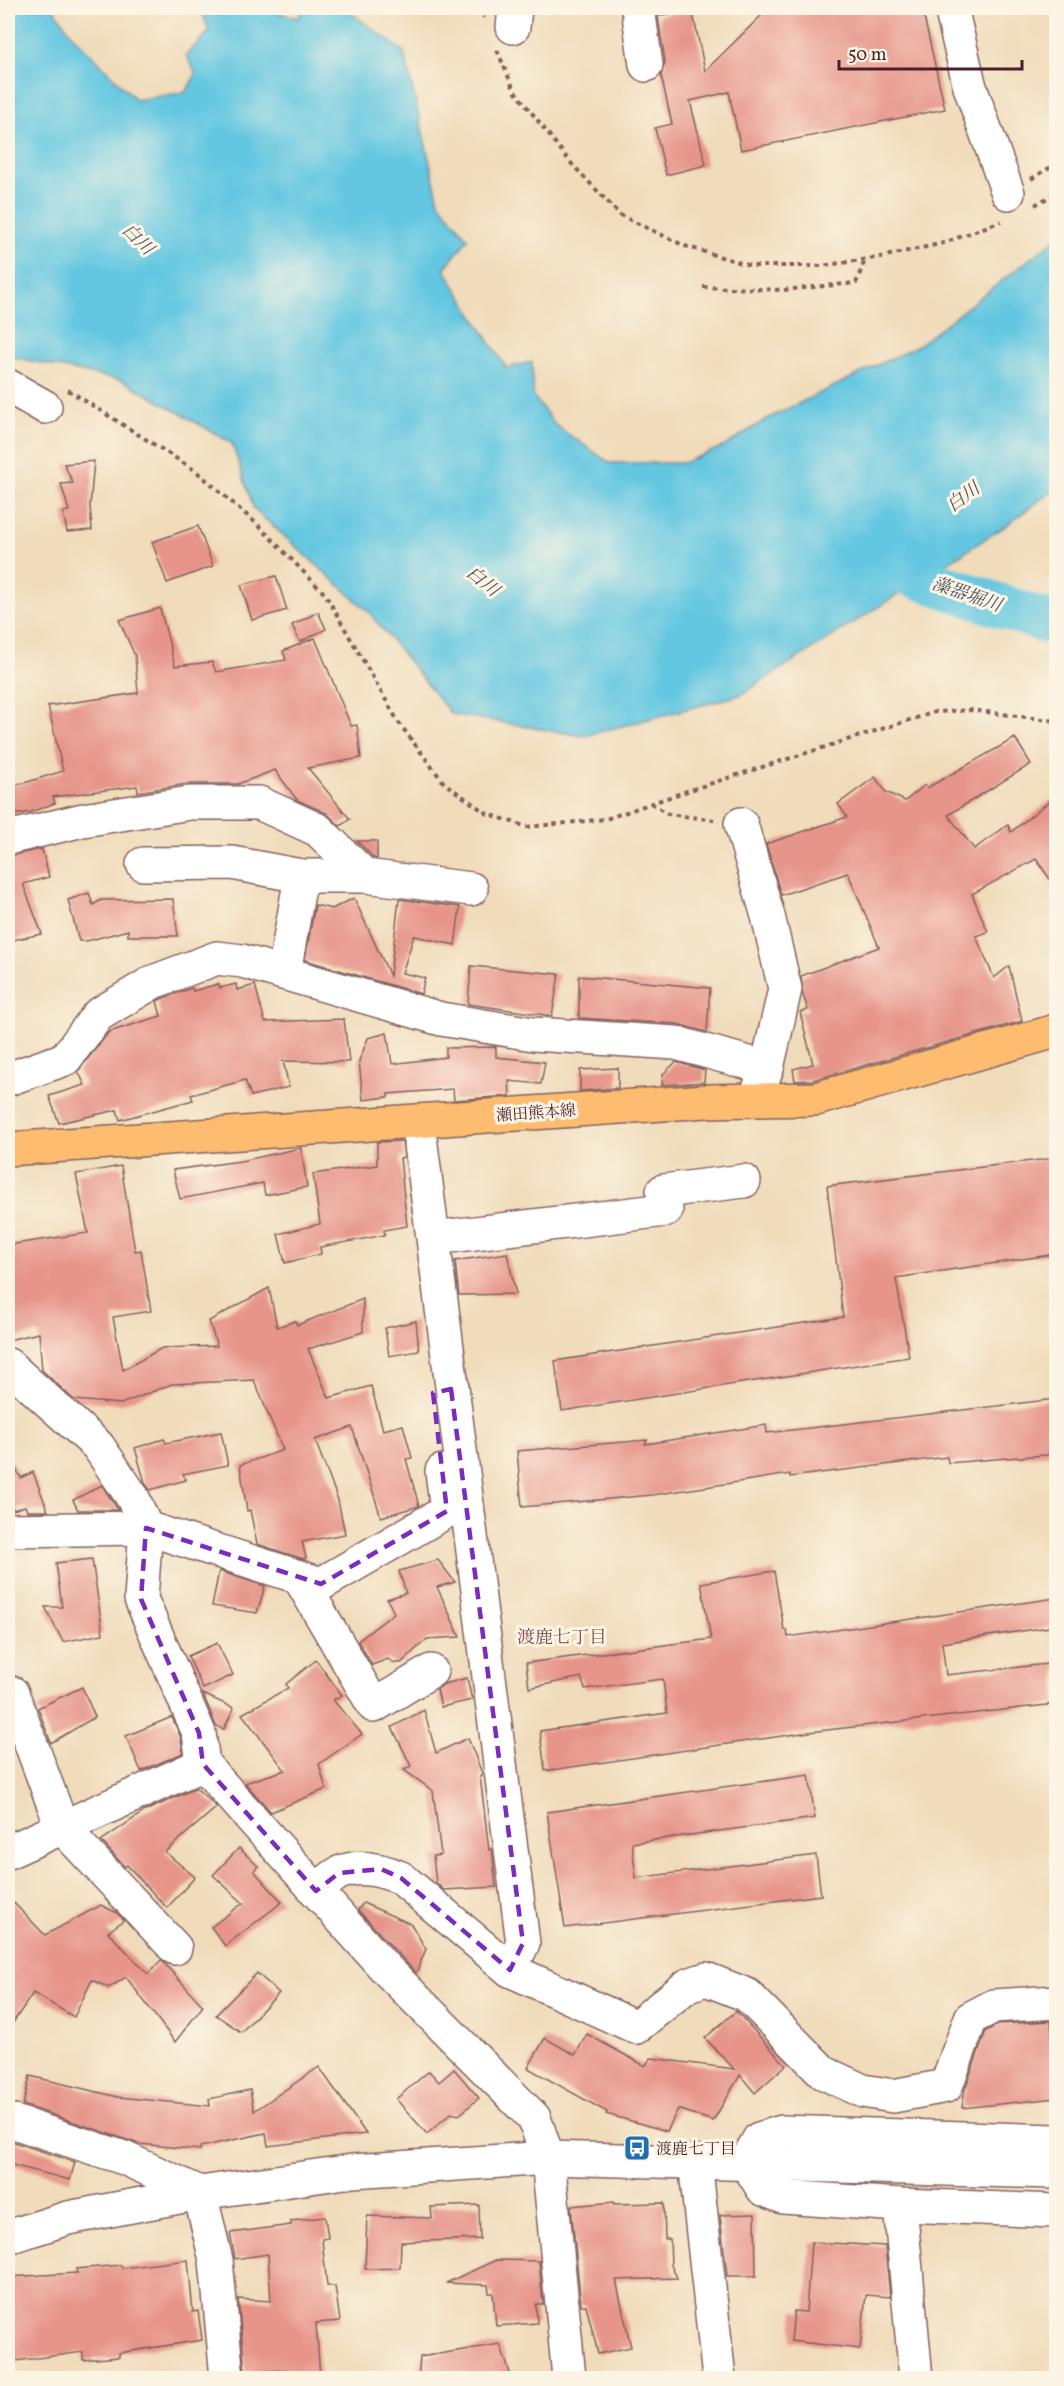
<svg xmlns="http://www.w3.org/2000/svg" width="1064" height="2386" font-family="Vollkorn,'Noto Serif JP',serif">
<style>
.water{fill:#63c7e1;stroke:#567386;stroke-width:1.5}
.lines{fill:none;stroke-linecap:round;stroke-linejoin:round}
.river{stroke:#63c7e1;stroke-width:44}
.building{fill:#e7958a}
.minor-casing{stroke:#84615d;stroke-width:36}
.major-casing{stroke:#84615d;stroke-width:36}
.path{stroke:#84615d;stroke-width:4;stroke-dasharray:4.5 4.5;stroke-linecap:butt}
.minor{stroke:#fff;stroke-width:33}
.major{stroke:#febc70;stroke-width:33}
.marked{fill:none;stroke:#7b2cbf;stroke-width:4.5;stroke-dasharray:12 8;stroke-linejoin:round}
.labels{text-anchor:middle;stroke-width:6;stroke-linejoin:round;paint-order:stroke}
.street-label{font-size:16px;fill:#4a1f2b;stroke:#fcf5e5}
.poi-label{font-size:16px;fill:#4a1f2b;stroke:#fcf5e5;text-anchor:start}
.water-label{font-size:18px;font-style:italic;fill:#525162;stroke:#fcf5e5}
.neighbourhood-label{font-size:18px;fill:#81484c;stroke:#fcf5e5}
</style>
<rect width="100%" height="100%" fill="#fcf5e5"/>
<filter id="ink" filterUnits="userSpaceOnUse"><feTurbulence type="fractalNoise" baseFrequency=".0167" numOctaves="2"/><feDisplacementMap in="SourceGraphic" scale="12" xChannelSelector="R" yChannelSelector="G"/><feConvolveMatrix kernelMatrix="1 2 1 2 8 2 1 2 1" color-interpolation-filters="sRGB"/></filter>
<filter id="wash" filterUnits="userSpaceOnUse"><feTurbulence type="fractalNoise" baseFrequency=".008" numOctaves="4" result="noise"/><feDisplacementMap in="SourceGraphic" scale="24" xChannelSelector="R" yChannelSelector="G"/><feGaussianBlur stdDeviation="1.35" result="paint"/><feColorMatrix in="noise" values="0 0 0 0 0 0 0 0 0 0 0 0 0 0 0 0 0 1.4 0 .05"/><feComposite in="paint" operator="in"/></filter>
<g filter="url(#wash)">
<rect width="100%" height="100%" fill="#f0dbba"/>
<polygon class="water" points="8,8 53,8 73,36 136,100 186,92 196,74 186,55 209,32 201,8 259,8 299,18 302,8 344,8 404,52 439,202 468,239 444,269 506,368 532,362 533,396 555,425 610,463 683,463 725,446 765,420 917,346 1056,239 1056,488 1004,527 740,695 584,736 451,714 368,611 254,509 232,443 124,381 8,356"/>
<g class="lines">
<polyline class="river" points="877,563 1056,625"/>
</g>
<g id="blocks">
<g class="building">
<polygon points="769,8 922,8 945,109 741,150 729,92 690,101 706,165 666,175 655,128 672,124 661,75 665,62 658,16 692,9 705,71"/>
<polygon points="94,461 90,506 92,530 67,532 63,512 69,511 61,484 73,483 64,464"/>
<polygon points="198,526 213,566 167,583 152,542"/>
<polygon points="276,576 287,610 252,620 241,585"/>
<polygon points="160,608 175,666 212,662 216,672 286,660 283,651 315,638 351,726 357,725 361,758 308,768 350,819 340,826 326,813 297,800 275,770 238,784 187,784 138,792 137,786 53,797 55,803 31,812 8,816 8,785 24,783 63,771 48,706 138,693 135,656 119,620"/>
<polygon points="318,612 326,629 300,642 292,625"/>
<polygon points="1015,738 1031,764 948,815 974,849 1008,825 1011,832 1056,796 1056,888 1036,859 972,894 988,932 976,936 994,978 1009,966 1022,1021 813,1080 795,1081 793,1069 813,1064 800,1012 808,1010 803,995 801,976 879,947 848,873 781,895 766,844 847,817 838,804 875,777 886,792 905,801 925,785 927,788"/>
<polygon points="357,841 377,841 377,859 374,858"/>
<polygon points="42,849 49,877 23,884 42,934 8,941 8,856"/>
<polygon points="89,893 93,905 101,900 173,899 178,936 128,936 128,930 87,941 79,941 68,900"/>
<polygon points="354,898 390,976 399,899 460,907 455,945 414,936 402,973 425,978 421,994 305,960 315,905 332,909"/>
<polygon points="471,966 559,974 552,1016 468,1004"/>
<polygon points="579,976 710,988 707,1032 677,1024 579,1018"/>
<polygon points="218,984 220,988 236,984 237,990 255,985 265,1022 344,1019 349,1062 283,1061 289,1087 251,1096 245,1080 191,1095 193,1100 120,1120 117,1110 59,1123 49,1096 85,1085 78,1071 109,1032 161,1016 157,1001 161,999 192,988 193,991"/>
<polygon points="387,1033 392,1064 446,1057 446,1048 496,1047 496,1057 545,1062 541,1084 509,1081 510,1096 454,1100 453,1089 388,1094 388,1097 363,1100 359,1061 368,1038"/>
<polygon points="676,1062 705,1070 704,1082 662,1085 663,1074"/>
<polygon points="618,1068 618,1088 580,1091 580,1070"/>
<polygon points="402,1141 404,1157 400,1158 407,1226 384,1230 385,1235 320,1247 321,1254 285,1263 278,1234 320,1224 313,1174 377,1165 377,1142"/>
<polygon points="301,1148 307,1187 265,1195 263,1183 180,1199 173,1170 241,1161"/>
<polygon points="1056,1158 1056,1254 896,1278 909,1357 562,1411 555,1361 843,1317 827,1186"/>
<polygon points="121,1166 135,1251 141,1250 151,1311 113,1317 123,1370 162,1348 217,1346 209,1321 269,1288 277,1327 295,1321 297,1325 363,1299 363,1332 308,1349 329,1398 371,1386 383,1430 403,1425 412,1458 406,1459 419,1506 381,1517 352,1427 315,1440 338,1500 345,1534 302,1542 306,1558 303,1559 257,1544 250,1510 247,1511 240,1465 283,1450 254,1380 172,1384 121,1404 74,1400 42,1370 39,1333 8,1340 8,1245 88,1233 76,1174"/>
<polygon points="507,1253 516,1294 459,1295 455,1261"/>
<polygon points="416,1321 419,1351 389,1356 385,1328"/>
<polygon points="1056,1399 1056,1454 948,1463 947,1457 790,1477 790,1474 652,1495 522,1507 517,1451 647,1440 645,1444 766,1425 767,1433"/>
<polygon points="221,1432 228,1465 183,1474 186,1480 150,1490 145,1483 135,1448 164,1439 166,1443"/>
<polygon points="8,1454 21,1478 33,1472 48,1511 27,1511 25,1506 13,1510 8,1494"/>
<polygon points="102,1485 118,1510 78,1510 73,1500"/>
<polygon points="92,1559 103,1634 63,1642 45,1607 62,1607 56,1563"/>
<polygon points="438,1560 455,1582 437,1587 460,1637 427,1639 401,1663 394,1663 388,1659 372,1665 358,1641 394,1613 387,1599 406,1593 399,1571"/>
<polygon points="219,1571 265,1586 257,1613 212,1606"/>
<polygon points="774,1571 784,1630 787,1630 788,1637 1056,1598 1056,1626 942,1643 946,1675 1056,1663 1056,1704 809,1732 545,1771 540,1731 667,1713 663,1679 585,1689 581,1677 529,1688 526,1663 711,1639 701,1583"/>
<polygon points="217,1643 233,1675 203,1689 188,1656"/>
<polygon points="316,1660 342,1695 333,1700 362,1734 319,1764 326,1789 271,1812 245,1783 285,1770 242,1714 288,1688 286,1684"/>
<polygon points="467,1678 472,1700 441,1707 437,1689 444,1684"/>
<polygon points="82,1687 95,1717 51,1743 38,1708"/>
<polygon points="203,1694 234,1708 224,1729 216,1726"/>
<polygon points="424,1710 436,1753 468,1738 482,1773 480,1776 489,1850 492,1849 496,1887 444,1890 436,1883 433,1856 441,1855 433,1791 404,1770 411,1766 392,1727"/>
<polygon points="172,1717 181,1738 183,1753 141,1771 126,1736"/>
<polygon points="809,1775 815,1818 632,1843 636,1878 816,1855 821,1895 565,1928 547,1812"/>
<polygon points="196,1788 217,1807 165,1852 195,1877 167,1908 127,1865 125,1867 101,1841 145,1811"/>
<polygon points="239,1848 258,1866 254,1871 282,1902 225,1946 211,1927 243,1903 213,1875"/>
<polygon points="8,1897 45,1935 101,1905 117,1913 124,1920 108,1932 148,1974 161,1960 163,1962 203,2006 175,2042 126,1977 109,1988 92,1980 74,2017 33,1993 8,2030"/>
<polygon points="363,1903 411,1924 426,1949 416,1973 358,1910"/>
<polygon points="257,1973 279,1993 241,2032 216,2015"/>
<polygon points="736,2011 786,2065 755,2093 740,2075 713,2121 678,2109 667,2131 606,2114 607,2112 528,2068 545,2038 575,2055 587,2034 645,2066 651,2058 734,2069 705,2038"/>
<polygon points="1051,2021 1056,2075 1056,2098 962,2108 965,2089 986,2031 999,2024"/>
<polygon points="319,2067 366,2134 268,2146 266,2133 200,2147 200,2150 139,2144 23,2105 30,2076 118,2097 210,2106 209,2099 250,2090 254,2111"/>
<polygon points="454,2069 479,2098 459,2115 451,2113 427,2134 396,2099 429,2071 439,2082"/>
<polygon points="8,2140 75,2162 70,2180 8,2164"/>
<polygon points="614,2202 614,2204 664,2203 665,2239 670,2239 671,2264 677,2278 616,2280 631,2347 598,2354 586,2305 581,2305 571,2206"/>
<polygon points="479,2205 480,2239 401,2242 400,2268 365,2269 367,2216 432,2218 431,2207"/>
<polygon points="755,2214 756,2276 727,2276 720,2215"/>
<polygon points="325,2217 328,2238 322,2239 327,2286 335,2286 340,2321 316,2323 320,2377 288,2379 287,2370 245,2372 238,2299 271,2301 268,2254 235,2259 230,2233 291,2225 291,2221"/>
<polygon points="811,2242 885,2246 890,2297 866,2295 860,2349 791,2341 794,2311 806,2312"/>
<polygon points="188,2260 193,2312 198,2311 202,2340 119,2353 119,2357 83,2360 83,2352 8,2362 8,2277 77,2273 76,2269 121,2265 122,2268"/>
<polygon points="496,2260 539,2261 543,2304 536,2304 537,2323 496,2326 493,2293 489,2293 488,2285 446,2283"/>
<polygon points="500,2344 510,2373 498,2379 418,2379 420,2357"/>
</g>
</g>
</g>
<g filter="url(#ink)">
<use href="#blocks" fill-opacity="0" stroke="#84615d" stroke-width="1.5"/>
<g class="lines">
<defs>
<g id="minor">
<polyline points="638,8 646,65"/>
<polyline points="951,8 970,87 1008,193"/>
<polyline points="513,27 515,8"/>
<polyline points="8,386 45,407"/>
<polyline points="741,824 768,916 785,989 767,1068 759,1089"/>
<polyline points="8,838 83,820 190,803 259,803 318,830 365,876"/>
<polyline points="143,864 232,863 301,876 365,876 471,889"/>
<polyline points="284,973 301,876"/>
<polyline points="8,1079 65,1059 98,1015 153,982 217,958 242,961 441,1019 533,1034 676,1043 767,1068"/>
<polyline points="418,1121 523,1943 510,1970"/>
<polyline points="434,1238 666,1210 663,1191 744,1181"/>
<polyline points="8,1365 98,1446 133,1498 146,1528 141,1599 199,1733 203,1764"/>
<polyline points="8,1530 146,1528 321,1584 447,1511 442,1471"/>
<polyline points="299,1577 374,1706 431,1671"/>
<polyline points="12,1693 62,1827 175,1948"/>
<polyline points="8,1852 203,1764 386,1969 534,2118 548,2158 569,2378"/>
<path d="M316,1891C323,1886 331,1877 339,1873C359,1864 382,1870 401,1878L510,1970L636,2027L688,1985L706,1979L747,1995L824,2073L863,2091L893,2096L946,2086L971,2018L994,2006L1056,2002"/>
<polyline points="8,2120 124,2158 200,2193 216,2260 227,2378"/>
<polyline points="1056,2141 782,2132 759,2139 746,2162 763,2189 783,2197 900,2205 1056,2211"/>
<polyline points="695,2161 719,2378"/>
<polyline points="900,2205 916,2378"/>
<polyline points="8,2237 68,2218 200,2193 352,2171 548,2158 1056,2172"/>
</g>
<polyline id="major" points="8,1149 707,1101 816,1099 1056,1031"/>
</defs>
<use href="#minor" class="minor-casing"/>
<use href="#major" class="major-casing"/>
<g class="path">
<polyline points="481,8 484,18"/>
<polyline points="497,50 514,90 570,162 620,215 685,246 751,266 821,266 881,257 944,243 1001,221"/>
<polyline points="1031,179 1056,164"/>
<polyline points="1035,205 1056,193"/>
<polyline points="703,287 783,290 856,283 865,260"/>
<polyline points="68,390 196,471 258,525 325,594 399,723 444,783 486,813 527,827 606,819 684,792 935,712 971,710 1056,721"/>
<polyline points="651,803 668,814 714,820"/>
</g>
<use href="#minor" class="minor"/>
<use href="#major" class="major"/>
</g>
</g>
<path class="marked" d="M451,1389L523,1943L510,1970L401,1878L381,1869L339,1873L316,1891L203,1764L199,1733L141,1599L146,1528L321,1584L447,1511L433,1393Z"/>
<defs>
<symbol id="bus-square" viewBox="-11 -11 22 22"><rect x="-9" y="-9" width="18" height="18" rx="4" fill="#1f6fb2" stroke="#fcf5e5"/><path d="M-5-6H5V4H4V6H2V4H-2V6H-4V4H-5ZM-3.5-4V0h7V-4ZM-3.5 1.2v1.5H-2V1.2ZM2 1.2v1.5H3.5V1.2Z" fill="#fff"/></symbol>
</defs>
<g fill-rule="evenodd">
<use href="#bus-square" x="622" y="2133" width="30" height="30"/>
</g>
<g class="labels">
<g class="street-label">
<text transform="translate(536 1112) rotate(-4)" y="6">瀬田熊本線</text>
</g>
<g class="poi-label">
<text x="656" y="2154">渡鹿七丁目</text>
</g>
<g class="water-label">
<text transform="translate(138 239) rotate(44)" y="6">白川</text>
<text transform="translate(963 497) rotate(-37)" y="6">白川</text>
<text transform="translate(483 581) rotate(39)" y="6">白川</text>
<text transform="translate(967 594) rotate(19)" y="6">藻器堀川</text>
</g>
<g class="neighbourhood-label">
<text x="562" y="1643">渡鹿七丁目</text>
</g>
</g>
<rect width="1064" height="2386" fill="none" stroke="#fcf5e5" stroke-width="30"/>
<path d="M839 60v9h183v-9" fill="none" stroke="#4a1f2b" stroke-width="3"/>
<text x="848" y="60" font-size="18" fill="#4a1f2b" stroke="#fcf5e5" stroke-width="4.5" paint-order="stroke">50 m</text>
</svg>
